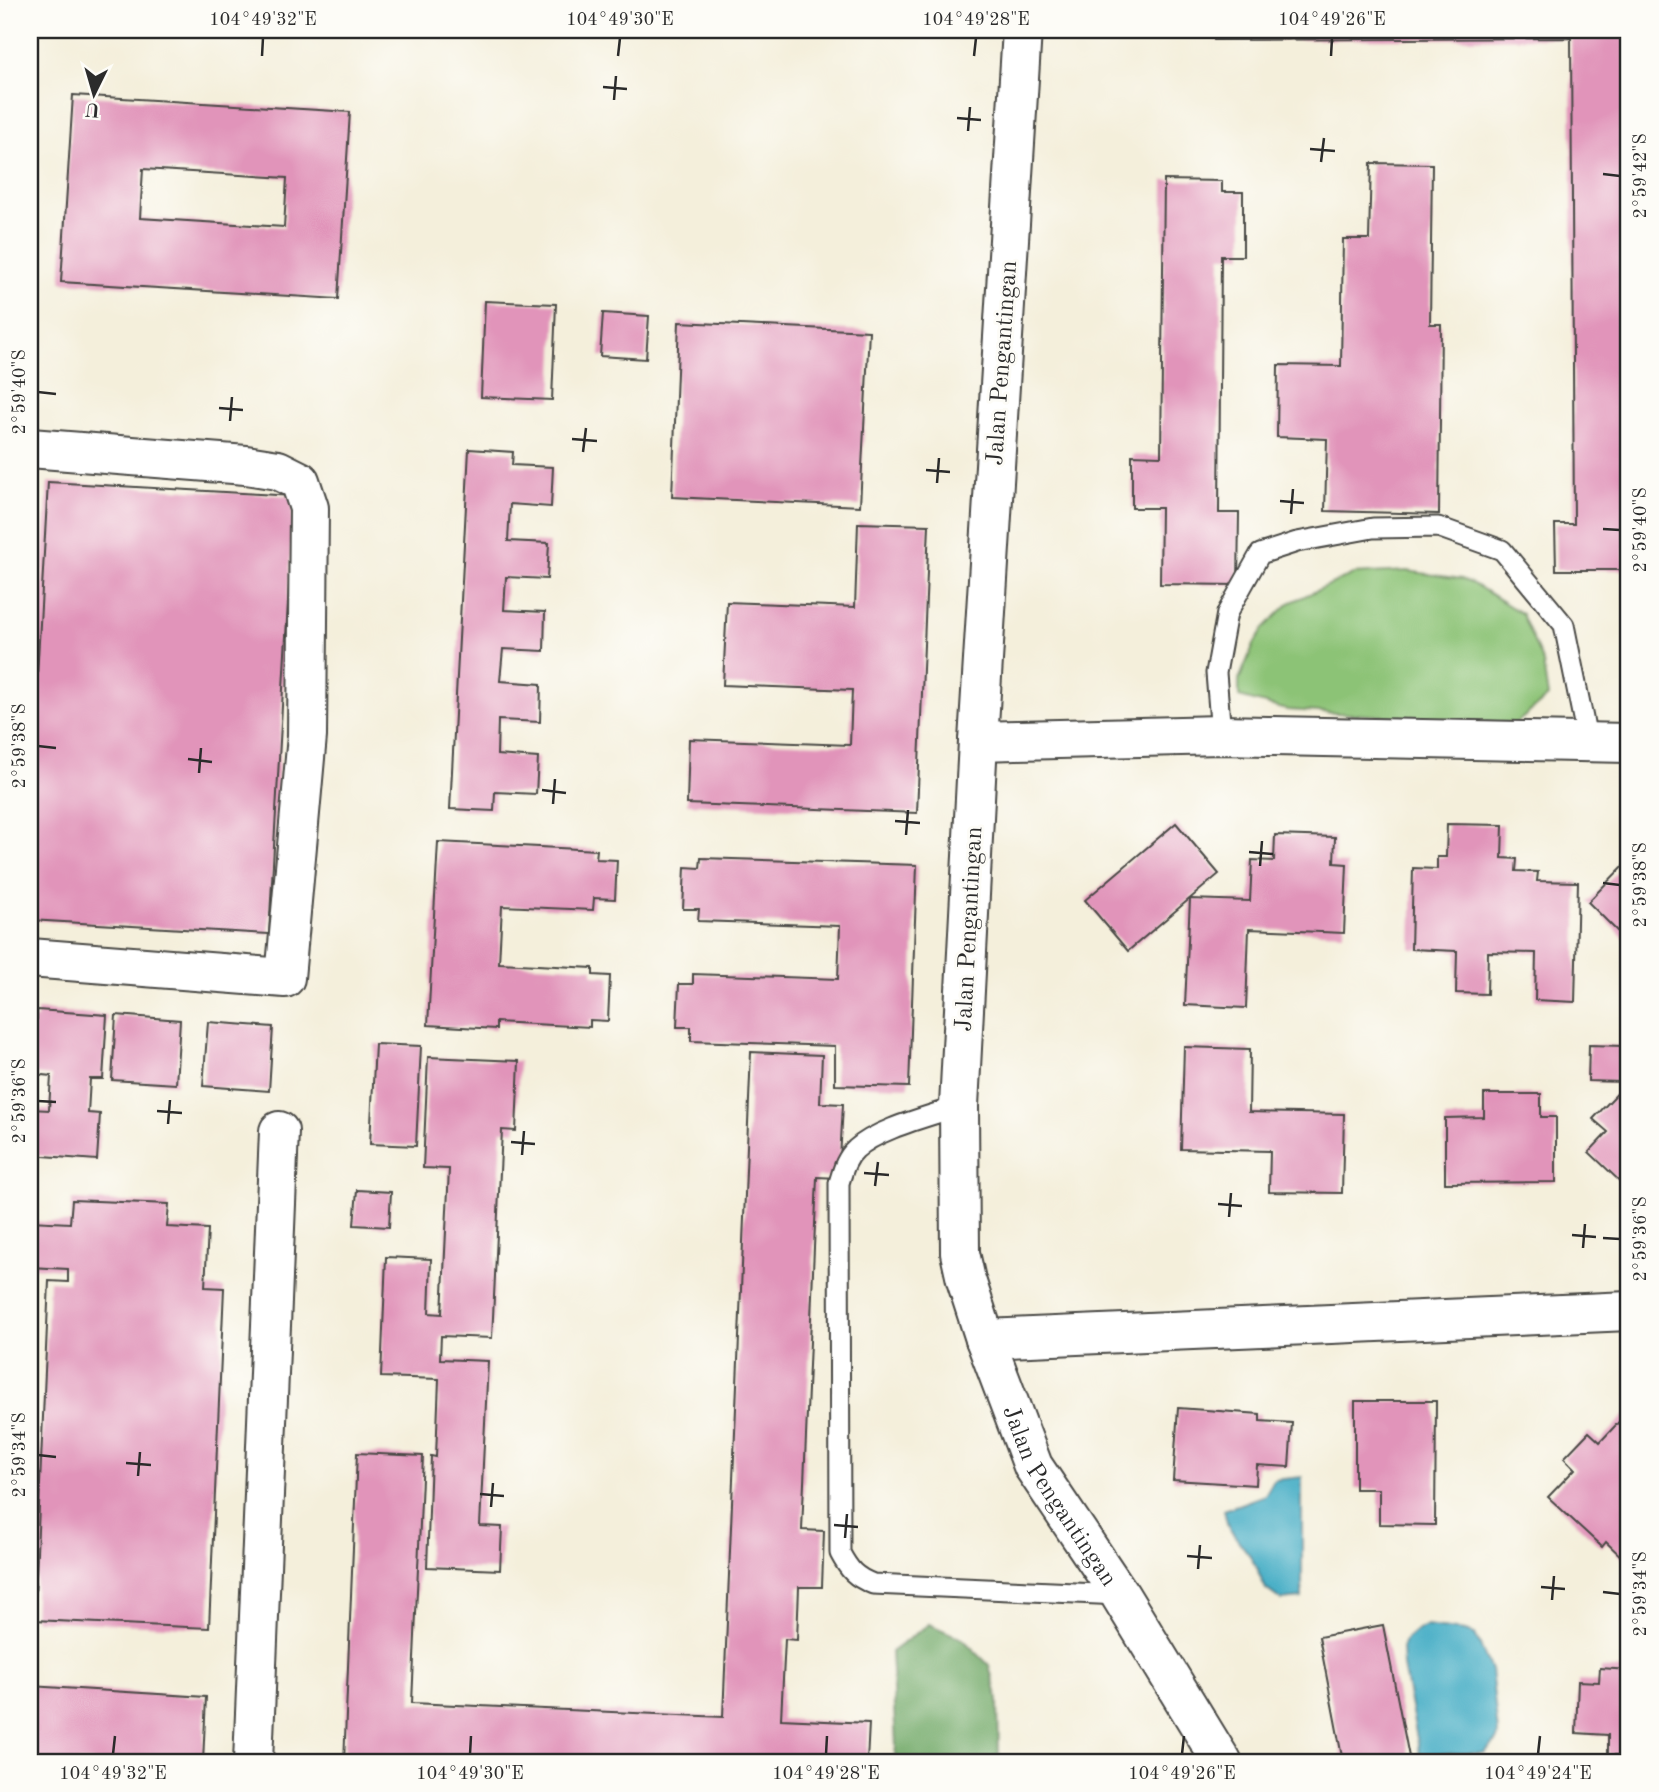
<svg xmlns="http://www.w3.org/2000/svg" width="1659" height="1792" font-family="'Old Standard TT',serif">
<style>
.green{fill:#8cc376;stroke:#5c7750;stroke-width:2}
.forest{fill:#71a967;stroke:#4e6a49;stroke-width:2}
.water{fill:#47aec6;stroke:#396c78;stroke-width:2}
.building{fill:#e194ba;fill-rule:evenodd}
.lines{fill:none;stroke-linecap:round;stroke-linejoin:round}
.lane-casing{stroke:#494845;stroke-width:23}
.street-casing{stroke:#494845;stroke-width:42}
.lane{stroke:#fff;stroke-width:19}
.street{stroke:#fff;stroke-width:38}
.ticks{fill:none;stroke:#2b2b2b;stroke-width:2.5}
.labels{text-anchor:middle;stroke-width:6;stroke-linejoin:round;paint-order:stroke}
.street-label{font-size:24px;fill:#2b2b2b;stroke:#fdfcf7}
.neatline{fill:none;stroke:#2b2b2b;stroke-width:2.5}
.ticks-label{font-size:18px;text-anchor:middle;fill:#2b2b2b}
</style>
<rect width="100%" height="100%" fill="#fdfcf7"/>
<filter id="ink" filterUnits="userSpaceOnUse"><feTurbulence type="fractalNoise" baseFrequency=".0143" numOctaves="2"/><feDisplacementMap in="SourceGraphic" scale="14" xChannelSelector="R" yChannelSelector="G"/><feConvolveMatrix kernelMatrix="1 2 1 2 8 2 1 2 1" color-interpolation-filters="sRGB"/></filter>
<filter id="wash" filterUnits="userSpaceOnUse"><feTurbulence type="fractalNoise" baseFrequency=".00686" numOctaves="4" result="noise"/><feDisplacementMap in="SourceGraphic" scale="28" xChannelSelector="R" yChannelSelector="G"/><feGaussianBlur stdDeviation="1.57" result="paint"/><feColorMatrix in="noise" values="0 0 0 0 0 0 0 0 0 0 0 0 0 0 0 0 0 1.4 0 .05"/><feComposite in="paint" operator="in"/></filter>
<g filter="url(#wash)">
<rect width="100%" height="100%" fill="#f4efdb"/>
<polygon class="green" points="1407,571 1462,579 1479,587 1522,614 1543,663 1548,697 1515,724 1287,710 1239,697 1239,680 1254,644 1263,629 1289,603 1353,574"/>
<polygon class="forest" points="929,1624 963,1639 989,1665 998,1700 999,1762 894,1762 896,1746 891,1652"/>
<g class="water">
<polygon points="1302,1477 1302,1598 1281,1600 1266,1589 1251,1557 1228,1527 1224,1510 1265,1495 1274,1480"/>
<polygon points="1426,1626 1465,1631 1475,1634 1491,1670 1498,1732 1497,1741 1484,1753 1420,1754 1403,1666 1402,1648 1405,1640 1418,1629"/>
</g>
<g id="blocks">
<g class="building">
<polygon points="1214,30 1629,30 1629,515 1628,549 1624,549 1624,570 1556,570 1555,524 1574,524 1571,38 1214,40"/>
<path d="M73,95L350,112L338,299L61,282ZM143,169L287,178L284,227L140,218Z"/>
<polygon points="1371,163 1432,164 1430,324 1441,324 1439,514 1325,511 1327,439 1277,437 1278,365 1341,366 1343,239 1369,239"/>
<polygon points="1164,180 1222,181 1222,192 1243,192 1243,256 1221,256 1219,513 1239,513 1238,585 1160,584 1161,508 1132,508 1132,455 1161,456"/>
<polygon points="485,301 556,304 552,400 481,397"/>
<polygon points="603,313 649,316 646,359 600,356"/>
<polygon points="679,322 869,331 860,506 672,497"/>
<polygon points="469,449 513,452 512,465 553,467 551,507 510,504 508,541 549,543 547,579 506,577 504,610 545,612 544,651 503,649 500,681 541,684 540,722 498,720 497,755 538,758 536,794 495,792 494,811 450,809"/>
<polygon points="48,482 294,496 269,934 30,920 30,801"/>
<polygon points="858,523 929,525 917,813 687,804 689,739 850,745 852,690 723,685 727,602 855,607"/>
<polygon points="1176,823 1219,874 1128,951 1085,900"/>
<polygon points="1447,824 1503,825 1502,858 1517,859 1516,871 1538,872 1537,881 1578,882 1575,1002 1535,1000 1536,953 1488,952 1487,994 1456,993 1457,951 1411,949 1413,868 1437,869 1437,857 1446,857"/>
<polygon points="1275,835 1335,837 1334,863 1347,864 1344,933 1249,929 1246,1008 1185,1005 1190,899 1250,901 1252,860 1274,861"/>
<polygon points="438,842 597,850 596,859 617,860 615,899 594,898 593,910 502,906 499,963 593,968 593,975 610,976 608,1021 590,1020 590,1027 496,1022 496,1029 428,1025"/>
<polygon points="701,858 917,865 909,1087 835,1085 835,1046 691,1041 691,1027 677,1027 679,984 693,984 693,974 838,979 840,926 698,921 699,909 683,909 685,867 700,868"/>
<polygon points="1629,860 1629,943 1588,902"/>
<polygon points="37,1010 107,1015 103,1079 90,1079 88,1113 100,1114 97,1160 30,1155 31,1109 49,1110 51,1076 33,1074 34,1058 30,1058 30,1018 37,1019"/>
<polygon points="116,1015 180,1020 176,1084 112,1080"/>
<polygon points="208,1022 273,1027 269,1091 203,1086"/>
<polygon points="375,1044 421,1046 416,1146 370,1144"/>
<polygon points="1589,1045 1623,1046 1622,1082 1588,1081"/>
<polygon points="1184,1047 1250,1049 1249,1112 1344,1114 1342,1193 1269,1192 1270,1151 1181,1149"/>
<polygon points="751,1052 822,1055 820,1103 843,1104 839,1178 817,1177 802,1530 824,1531 822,1587 799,1587 797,1640 785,1639 781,1719 869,1723 867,1762 344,1762 357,1453 423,1456 412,1703 723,1717"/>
<polygon points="428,1057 519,1061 516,1131 502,1130 492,1338 441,1336 440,1359 488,1361 480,1526 502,1527 500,1570 427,1567 431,1456 436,1457 439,1379 381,1377 386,1257 431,1259 429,1313 442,1314 449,1169 423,1168"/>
<polygon points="1628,1082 1629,1084 1629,1190 1589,1152 1608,1132 1593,1119"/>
<polygon points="1484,1094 1541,1094 1541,1117 1556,1117 1556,1182 1445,1183 1445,1118 1484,1117"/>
<polygon points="357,1190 391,1192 389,1227 354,1225"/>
<polygon points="72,1200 169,1204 167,1227 208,1229 205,1287 224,1288 209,1628 34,1620 49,1281 68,1282 68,1269 30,1267 30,1221 70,1223"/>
<polygon points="1355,1401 1436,1401 1435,1525 1379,1524 1379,1489 1355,1489"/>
<polygon points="1178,1408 1260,1414 1260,1421 1292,1423 1289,1467 1257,1465 1256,1485 1173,1480"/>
<polygon points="1629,1411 1629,1564 1606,1542 1602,1547 1548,1497 1575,1469 1564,1458 1589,1432 1600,1442"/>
<polygon points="1383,1625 1410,1762 1343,1762 1319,1637"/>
<polygon points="1600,1668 1629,1670 1629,1762 1616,1762 1617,1755 1608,1755 1608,1735 1576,1733 1578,1681 1599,1682"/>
<polygon points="30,1686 206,1697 203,1762 30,1762"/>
</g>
</g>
</g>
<g filter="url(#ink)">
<use href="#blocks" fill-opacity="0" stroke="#494845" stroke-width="2"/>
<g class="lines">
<defs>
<g id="lane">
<polyline points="1221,735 1216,673 1227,613 1260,554 1297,542 1373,528 1438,527 1502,550 1564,625 1588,743"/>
<path d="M959,1106C930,1116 877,1129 856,1149C846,1158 843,1170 839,1183L840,1553C849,1570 855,1577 873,1584L1120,1595"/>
</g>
<g id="street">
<path id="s1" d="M1022,30L978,741L959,1106L960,1253L966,1280L985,1339L1033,1466L1120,1595L1222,1762"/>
<polyline points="30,448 246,465 278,470 300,481 309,508 307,736 285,978 30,958"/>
<polyline points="978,741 1221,735 1629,743"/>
<polyline points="985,1339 1629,1311"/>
<polyline points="253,1762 279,1131"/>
</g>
</defs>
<use href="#lane" class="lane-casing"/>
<use href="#street" class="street-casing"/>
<use href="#lane" class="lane"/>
<use href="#street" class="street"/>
</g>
</g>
<path class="ticks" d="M262,56L263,38M618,56L620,38M974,56L976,38M1331,56L1332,38M603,87L627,89M614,100L616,76M957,118L981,120M968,131L970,107M1310,149L1335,151M1321,162L1324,138M1603,174L1620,176M38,392L56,394M219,408L243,410M230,421L232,397M572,439L597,441M583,452L586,428M926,470L950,472M937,483L939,458M1280,501L1304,503M1291,514L1293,489M1603,529L1620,530M38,746L56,748M188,759L212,762M199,773L201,748M542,790L566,793M553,804L555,779M895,821L920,823M906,835L908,810M1249,852L1273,854M1260,866L1262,841M1603,883L1620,885M38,1101L56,1102M157,1111L182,1113M168,1124L170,1100M511,1142L535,1144M522,1155L524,1131M864,1173L889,1175M875,1186L878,1162M1218,1204L1242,1206M1229,1217L1231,1193M1572,1235L1596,1237M1603,1238L1620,1239M1583,1248L1585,1224M38,1455L56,1457M126,1463L151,1465M138,1476L140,1452M480,1494L504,1496M491,1507L493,1483M834,1525L858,1527M845,1538L847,1514M1187,1556L1212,1558M1198,1569L1200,1545M1541,1587L1565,1589M1603,1592L1620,1594M1552,1600L1554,1576M113,1754L115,1736M470,1754L471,1736M826,1754L827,1736M1182,1754L1184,1736M1538,1754L1540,1736"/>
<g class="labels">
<g class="street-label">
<text transform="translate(1001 363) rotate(-86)" y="8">Jalan Pengantingan</text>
<text transform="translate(968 929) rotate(-87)" y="8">Jalan Pengantingan</text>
<text dy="8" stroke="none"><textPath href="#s1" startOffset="1489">Jalan Pengantingan</textPath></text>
</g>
</g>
<rect width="1659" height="1792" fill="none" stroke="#fdfcf7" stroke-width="77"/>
<g transform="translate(94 94) rotate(185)" stroke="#fdfcf7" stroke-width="5" paint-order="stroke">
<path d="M0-5L12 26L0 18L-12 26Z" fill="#2b2b2b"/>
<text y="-10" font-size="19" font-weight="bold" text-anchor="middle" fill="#2b2b2b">U</text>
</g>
<rect x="38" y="38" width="1582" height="1716" class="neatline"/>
<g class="ticks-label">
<text x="263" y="25">104°49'32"E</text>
<text x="620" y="25">104°49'30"E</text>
<text x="976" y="25">104°49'28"E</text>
<text x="1332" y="25">104°49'26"E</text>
<text transform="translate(1640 176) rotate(-90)" y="6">2°59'42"S</text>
<text transform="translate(19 392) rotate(-90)" y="6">2°59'40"S</text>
<text transform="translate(1640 530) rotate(-90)" y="6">2°59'40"S</text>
<text transform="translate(19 746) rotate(-90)" y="6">2°59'38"S</text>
<text transform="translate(1640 885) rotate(-90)" y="6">2°59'38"S</text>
<text transform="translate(19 1101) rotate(-90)" y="6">2°59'36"S</text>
<text transform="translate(1640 1239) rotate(-90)" y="6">2°59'36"S</text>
<text transform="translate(19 1455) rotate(-90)" y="6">2°59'34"S</text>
<text transform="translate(1640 1594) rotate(-90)" y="6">2°59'34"S</text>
<text x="113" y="1779">104°49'32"E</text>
<text x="470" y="1779">104°49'30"E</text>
<text x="826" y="1779">104°49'28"E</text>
<text x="1182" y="1779">104°49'26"E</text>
<text x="1538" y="1779">104°49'24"E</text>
</g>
</svg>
